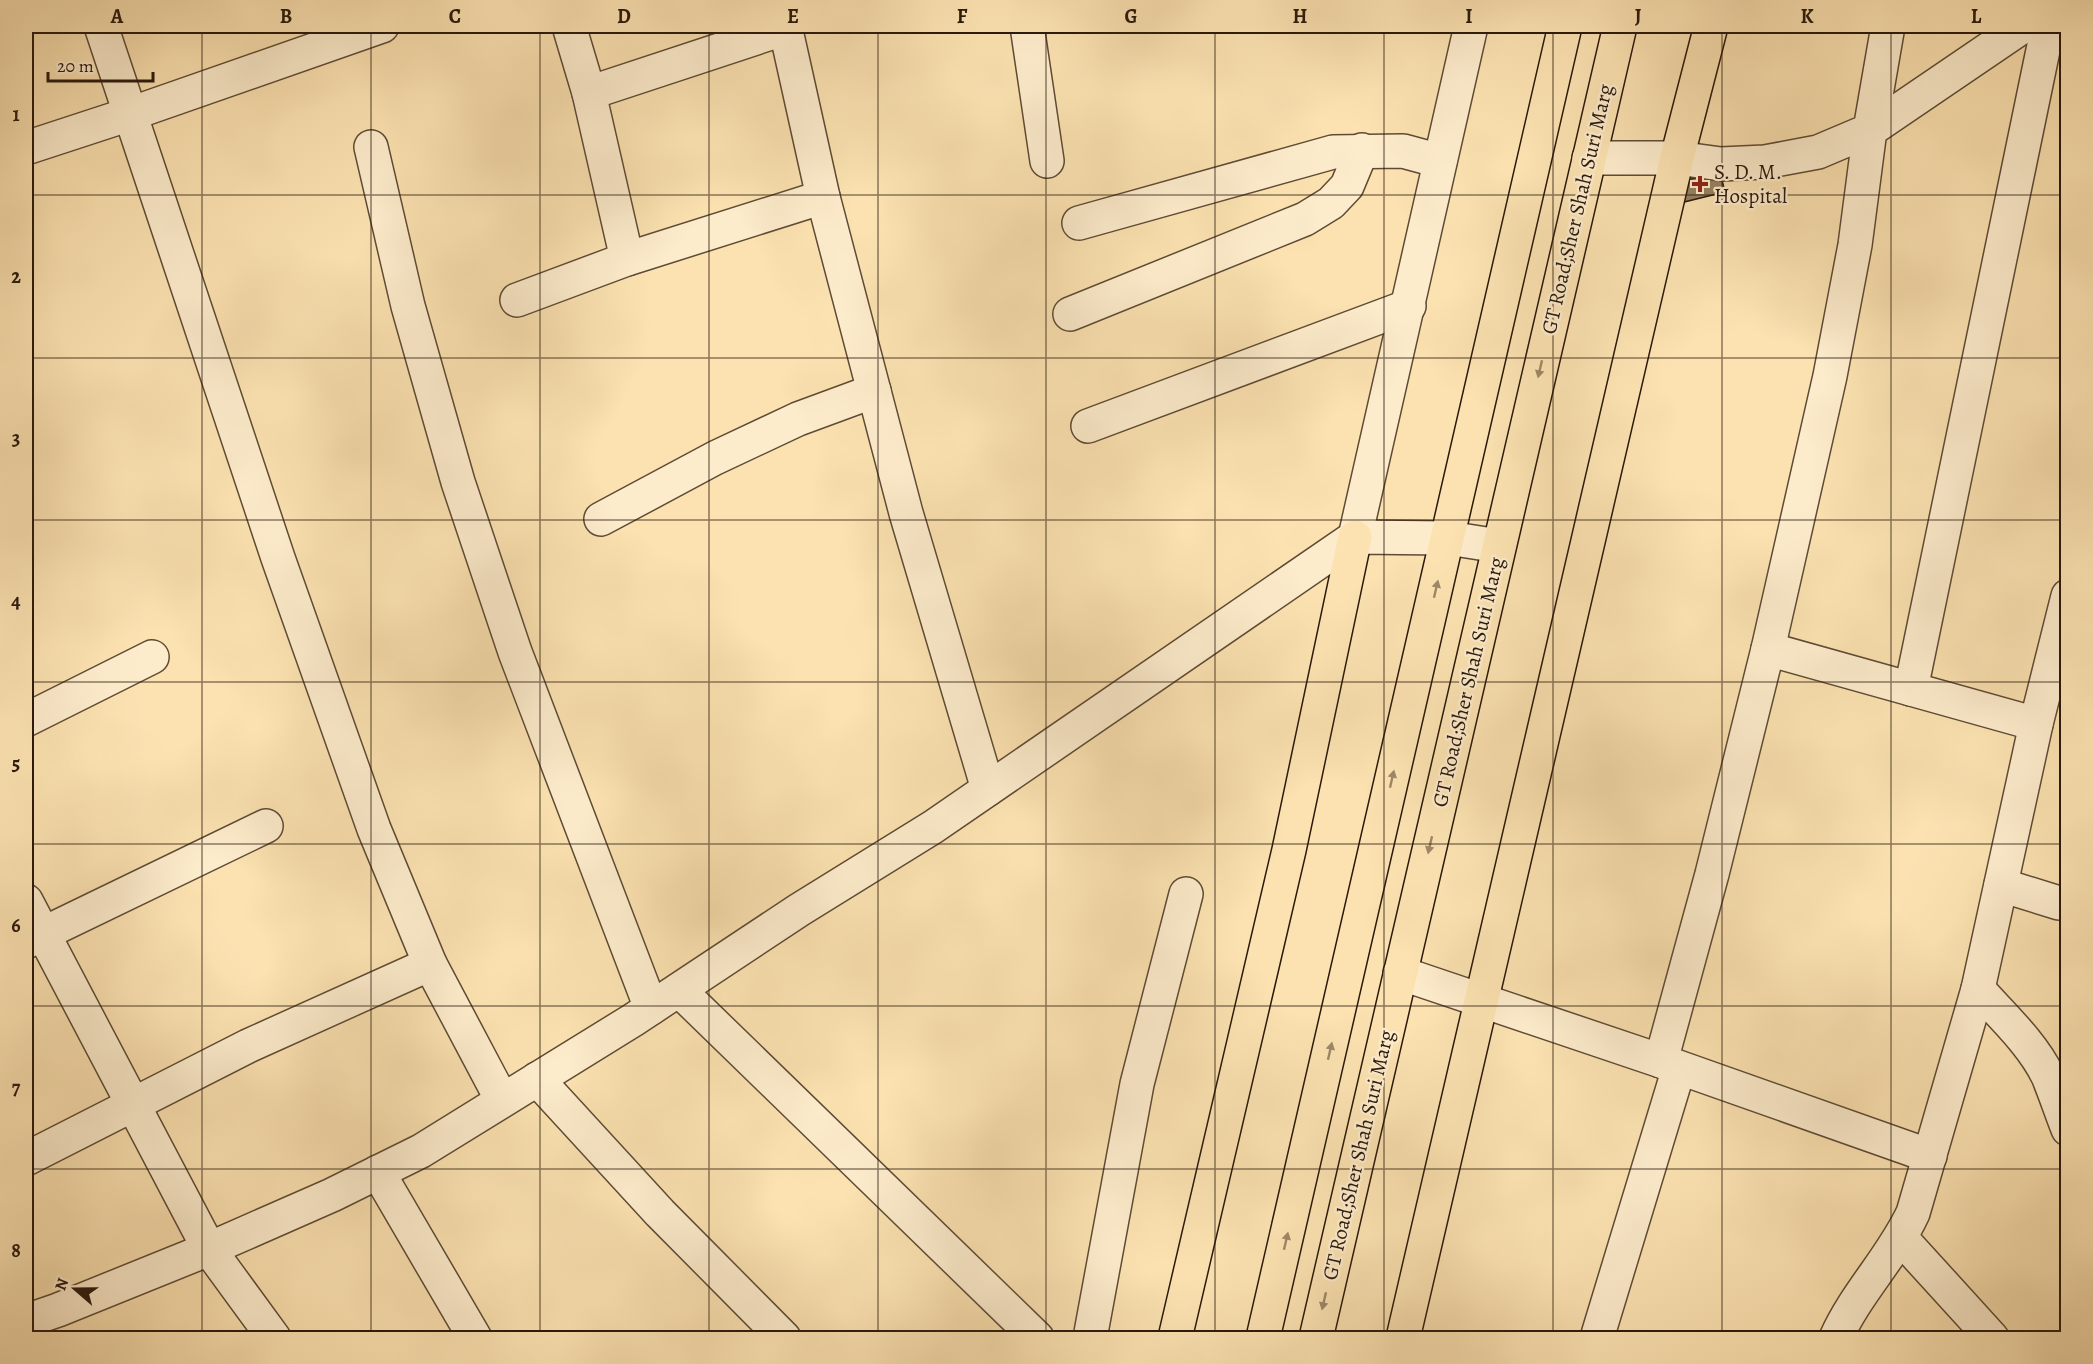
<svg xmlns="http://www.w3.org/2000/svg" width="2093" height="1364" font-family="Alegreya,serif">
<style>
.building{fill:#978262;stroke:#2a190c;stroke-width:1.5}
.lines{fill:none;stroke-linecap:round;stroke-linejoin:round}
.minor-casing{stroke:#5e4b35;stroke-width:36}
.major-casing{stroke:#2a190c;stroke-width:36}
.minor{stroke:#fdeccc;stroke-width:33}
.major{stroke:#fce2b1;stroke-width:33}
.oneway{fill:#9e8867}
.grid{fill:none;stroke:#2a190c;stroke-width:1.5;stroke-opacity:0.55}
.poi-dot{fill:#8f2418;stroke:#fdeccc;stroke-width:2}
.labels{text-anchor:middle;stroke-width:4.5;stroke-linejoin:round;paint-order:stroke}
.poi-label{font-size:21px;fill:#2a190c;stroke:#fdeccc;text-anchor:start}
.street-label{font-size:21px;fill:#2a190c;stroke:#fdeccc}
.neatline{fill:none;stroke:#2a190c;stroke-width:2}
.grid-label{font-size:20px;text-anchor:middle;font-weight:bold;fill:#2a190c}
</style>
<rect width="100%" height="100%" fill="#fce2b1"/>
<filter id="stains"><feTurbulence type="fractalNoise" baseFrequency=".00333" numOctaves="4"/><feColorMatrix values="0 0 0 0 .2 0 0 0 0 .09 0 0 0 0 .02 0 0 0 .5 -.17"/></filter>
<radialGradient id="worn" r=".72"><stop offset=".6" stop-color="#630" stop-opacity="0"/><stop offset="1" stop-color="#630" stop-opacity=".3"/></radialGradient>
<polygon class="building" points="1720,172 1725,192 1680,203 1675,183"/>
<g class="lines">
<defs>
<g id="minor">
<polyline points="101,26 278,558 374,829 430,964 502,1100"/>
<polyline points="569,26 589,93 627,259"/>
<polyline points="785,26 823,197 906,513 988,789"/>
<polyline points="1027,26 1047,161"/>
<polyline points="589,93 786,28"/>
<polyline points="371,147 408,306 458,482 515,652 651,1008"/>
<polyline points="26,148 130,114 382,26"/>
<polyline points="1589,158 1677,158 1721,164 1765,162 1818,152 1870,130 1888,26"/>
<polyline points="1079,223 1333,152 1403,151 1440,161"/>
<polyline points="517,300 627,259 823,197"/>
<polyline points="1070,314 1305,219 1331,203 1347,186 1362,150"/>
<polyline points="1088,426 1409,306"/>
<polyline points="601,519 715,458 798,419 874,391"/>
<path d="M1355,537C1395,367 1431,196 1471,26"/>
<polyline points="1768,649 2036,724"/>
<polyline points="1911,689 2048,26"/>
<polyline points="26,720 152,657"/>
<polyline points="2001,885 2059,903 2068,902"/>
<polyline points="26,901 209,1249 274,1338"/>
<polyline points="26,942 266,826"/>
<polyline points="1400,973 1661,1061 1930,1156"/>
<path d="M1978,989C2002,1016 2032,1043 2048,1076C2055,1093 2061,1111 2068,1129"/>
<polyline points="679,990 1037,1338"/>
<polyline points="1661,1061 1712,874 1768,649 1830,376 1855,245 1870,130 2023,26"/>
<polyline points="537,1079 660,1213 784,1338"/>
<polyline points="26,1159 248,1046 430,964"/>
<polyline points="378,1172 475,1338"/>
<polyline points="1901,1238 1992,1338"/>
<polyline points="26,1321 58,1310 209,1249 332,1195 421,1151 633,1020 799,910 933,827 1355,537 1448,538 1499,546"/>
<polyline points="1090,1338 1137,1084 1186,894"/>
<polyline points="1597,1338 1679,1068"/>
<path d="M1836,1338C1856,1293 1892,1258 1913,1213L1978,989L2036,724L2068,596"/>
</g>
<g id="major">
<polyline points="1175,1338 1289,850 1355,537"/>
<polyline points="1263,1338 1565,26"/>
<polyline points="1316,1338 1620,26"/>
<polyline points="1403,1338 1677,158 1711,26"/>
</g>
</defs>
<use href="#minor" class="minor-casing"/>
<use href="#major" class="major-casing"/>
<use href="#minor" class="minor"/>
<use href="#major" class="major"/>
</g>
<defs><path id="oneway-solid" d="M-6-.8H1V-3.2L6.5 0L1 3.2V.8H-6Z" transform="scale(1.5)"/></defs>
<g class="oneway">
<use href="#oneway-solid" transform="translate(1540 369) rotate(103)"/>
<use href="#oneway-solid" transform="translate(1436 589) rotate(-77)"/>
<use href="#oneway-solid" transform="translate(1392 779) rotate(-77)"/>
<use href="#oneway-solid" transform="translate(1430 845) rotate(103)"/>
<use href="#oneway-solid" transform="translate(1330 1051) rotate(-77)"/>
<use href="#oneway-solid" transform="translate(1286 1241) rotate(-77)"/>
<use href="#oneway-solid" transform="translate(1324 1301) rotate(103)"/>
</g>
<path class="grid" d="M202,26V1338M371,26V1338M540,26V1338M709,26V1338M878,26V1338M1046,26V1338M1215,26V1338M1384,26V1338M1553,26V1338M1722,26V1338M1891,26V1338M26,195H2068M26,358H2068M26,520H2068M26,682H2068M26,844H2068M26,1006H2068M26,1169H2068"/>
<path class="poi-dot" d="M1697 175h6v6h6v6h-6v6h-6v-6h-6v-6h6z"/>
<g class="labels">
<g class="poi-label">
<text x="1714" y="179">S. D. M.<tspan x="1714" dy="24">Hospital</tspan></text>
</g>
<g class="street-label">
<text transform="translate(1577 209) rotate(-77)" y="7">GT Road;Sher Shah Suri Marg</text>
<text transform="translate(1468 682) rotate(-77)" y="7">GT Road;Sher Shah Suri Marg</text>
<text transform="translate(1358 1155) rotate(-77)" y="7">GT Road;Sher Shah Suri Marg</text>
</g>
</g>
<rect width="2093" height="1364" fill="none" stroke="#fce2b1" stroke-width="66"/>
<g transform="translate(75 1289) rotate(290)" stroke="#fdeccc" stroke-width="4.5" paint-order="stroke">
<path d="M0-4.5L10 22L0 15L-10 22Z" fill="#2a190c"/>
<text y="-9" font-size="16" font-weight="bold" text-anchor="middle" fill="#2a190c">N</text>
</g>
<path d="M48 72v9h105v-9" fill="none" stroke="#2a190c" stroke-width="3"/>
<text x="57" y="72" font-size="18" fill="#2a190c" stroke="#fdeccc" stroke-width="4.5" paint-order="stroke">20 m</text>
<rect x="33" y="33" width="2027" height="1298" class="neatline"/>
<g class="grid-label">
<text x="117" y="23">A</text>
<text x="286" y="23">B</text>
<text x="455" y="23">C</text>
<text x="624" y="23">D</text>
<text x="793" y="23">E</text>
<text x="962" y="23">F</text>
<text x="1131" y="23">G</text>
<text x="1300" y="23">H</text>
<text x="1469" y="23">I</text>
<text x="1638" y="23">J</text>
<text x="1807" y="23">K</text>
<text x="1976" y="23">L</text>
<text x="16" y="121">1</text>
<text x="16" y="283">2</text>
<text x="16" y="445">3</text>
<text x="16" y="608">4</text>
<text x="16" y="770">5</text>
<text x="16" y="932">6</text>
<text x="16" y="1094">7</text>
<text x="16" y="1257">8</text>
</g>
<rect width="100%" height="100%" filter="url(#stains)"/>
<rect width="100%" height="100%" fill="url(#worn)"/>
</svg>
